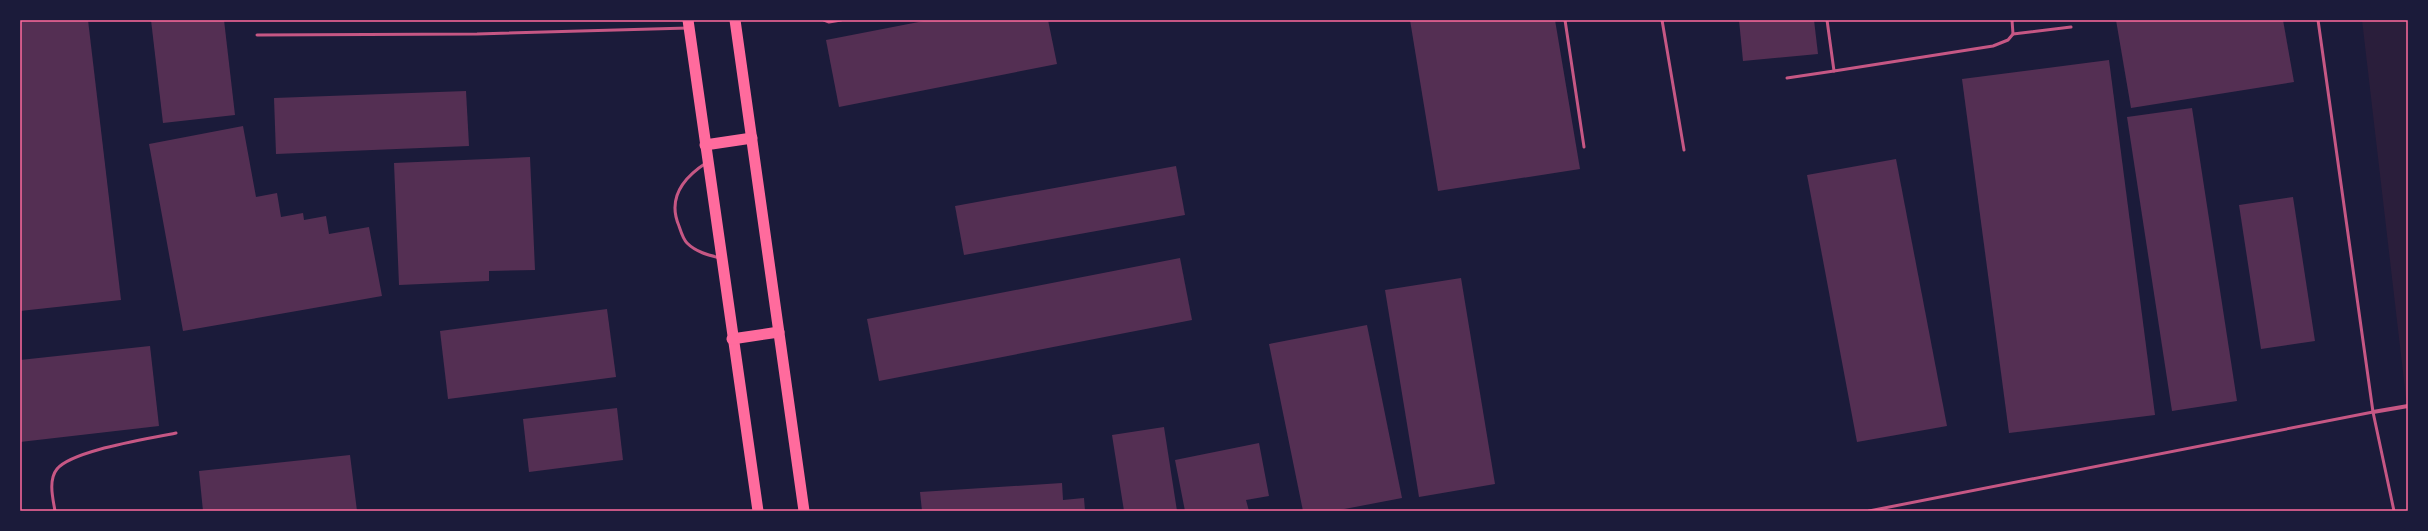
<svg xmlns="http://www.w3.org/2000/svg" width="2428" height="531" font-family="'PT Sans',sans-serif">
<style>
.green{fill:#2a1e3b}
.building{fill:#542f53}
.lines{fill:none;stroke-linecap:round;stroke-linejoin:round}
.service{stroke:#c65784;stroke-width:3}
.minor{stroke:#c65784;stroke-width:4}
.trunk{stroke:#ff6b9d;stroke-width:11}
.neatline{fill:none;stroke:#ff6b9d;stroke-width:1.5}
</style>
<rect width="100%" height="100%" fill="#1b1b3a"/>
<polygon class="green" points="2362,20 2408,20 2408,398 2406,398"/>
<g class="building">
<polygon points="20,20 88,20 121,300 20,311"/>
<polygon points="151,20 224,20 235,115 163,123"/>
<polygon points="929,20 1048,20 1057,64 839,107 826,40"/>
<polygon points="1410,20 1555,20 1580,169 1438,191"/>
<polygon points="1739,20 1814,20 1818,54 1743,61"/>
<polygon points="2116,20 2283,20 2294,82 2131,108"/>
<polygon points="2109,60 2155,415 2009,433 1962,79"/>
<polygon points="466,91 469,146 276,154 274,98"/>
<polygon points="2192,108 2237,401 2172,411 2127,117"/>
<polygon points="243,126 256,197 277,193 281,217 303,213 304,220 326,216 329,234 369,227 382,296 183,331 149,144"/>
<polygon points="530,157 535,270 489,271 489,281 399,285 394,163"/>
<polygon points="1896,159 1947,426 1857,442 1807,175"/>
<polygon points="1176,166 1185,215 964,255 955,206"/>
<polygon points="2293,197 2315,341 2261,349 2239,205"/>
<polygon points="1180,258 1192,320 879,381 867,319"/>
<polygon points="1461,278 1495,484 1419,497 1385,290"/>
<polygon points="607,309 616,377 448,399 440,331"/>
<polygon points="1367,325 1402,498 1334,511 1303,511 1269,344"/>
<polygon points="150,346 159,426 20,442 20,360"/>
<polygon points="617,408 623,460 529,472 523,419"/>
<polygon points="1164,427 1177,511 1124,511 1112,435"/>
<polygon points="1259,443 1269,496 1246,500 1249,511 1185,511 1175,460"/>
<polygon points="350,455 357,511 203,511 199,471"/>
<polygon points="1062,483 1063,500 1084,498 1085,511 922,511 920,492"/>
</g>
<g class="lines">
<g class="service">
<polyline points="824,20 829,22 841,20"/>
<polyline points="1565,20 1584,147"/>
<polyline points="1662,20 1684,150"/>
<polyline points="1827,20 1834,71 1993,46 2008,40 2013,34 2012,20"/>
<polyline points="2318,20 2373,412 2394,511"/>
<polyline points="2013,34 2071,27"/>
<polyline points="257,35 477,34 688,28"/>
<polyline points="1787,78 1834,71"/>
<path d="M706,163C683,178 667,198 679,226C681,232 683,239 687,243C696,252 708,255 720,258"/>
<path d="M55,511C53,499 48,480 57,469C73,450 149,439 176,433"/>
<polyline points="1869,511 2373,412"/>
</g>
<polyline class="minor" points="2373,412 2408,406"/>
<g class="trunk">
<polyline points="688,20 758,511"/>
<polyline points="735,20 804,511"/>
<polyline points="705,145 752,138"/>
<polyline points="732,339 779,332"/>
</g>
</g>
<rect width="2428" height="531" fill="none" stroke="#1b1b3a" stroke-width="42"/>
<rect x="21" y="21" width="2386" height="489" class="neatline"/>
</svg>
